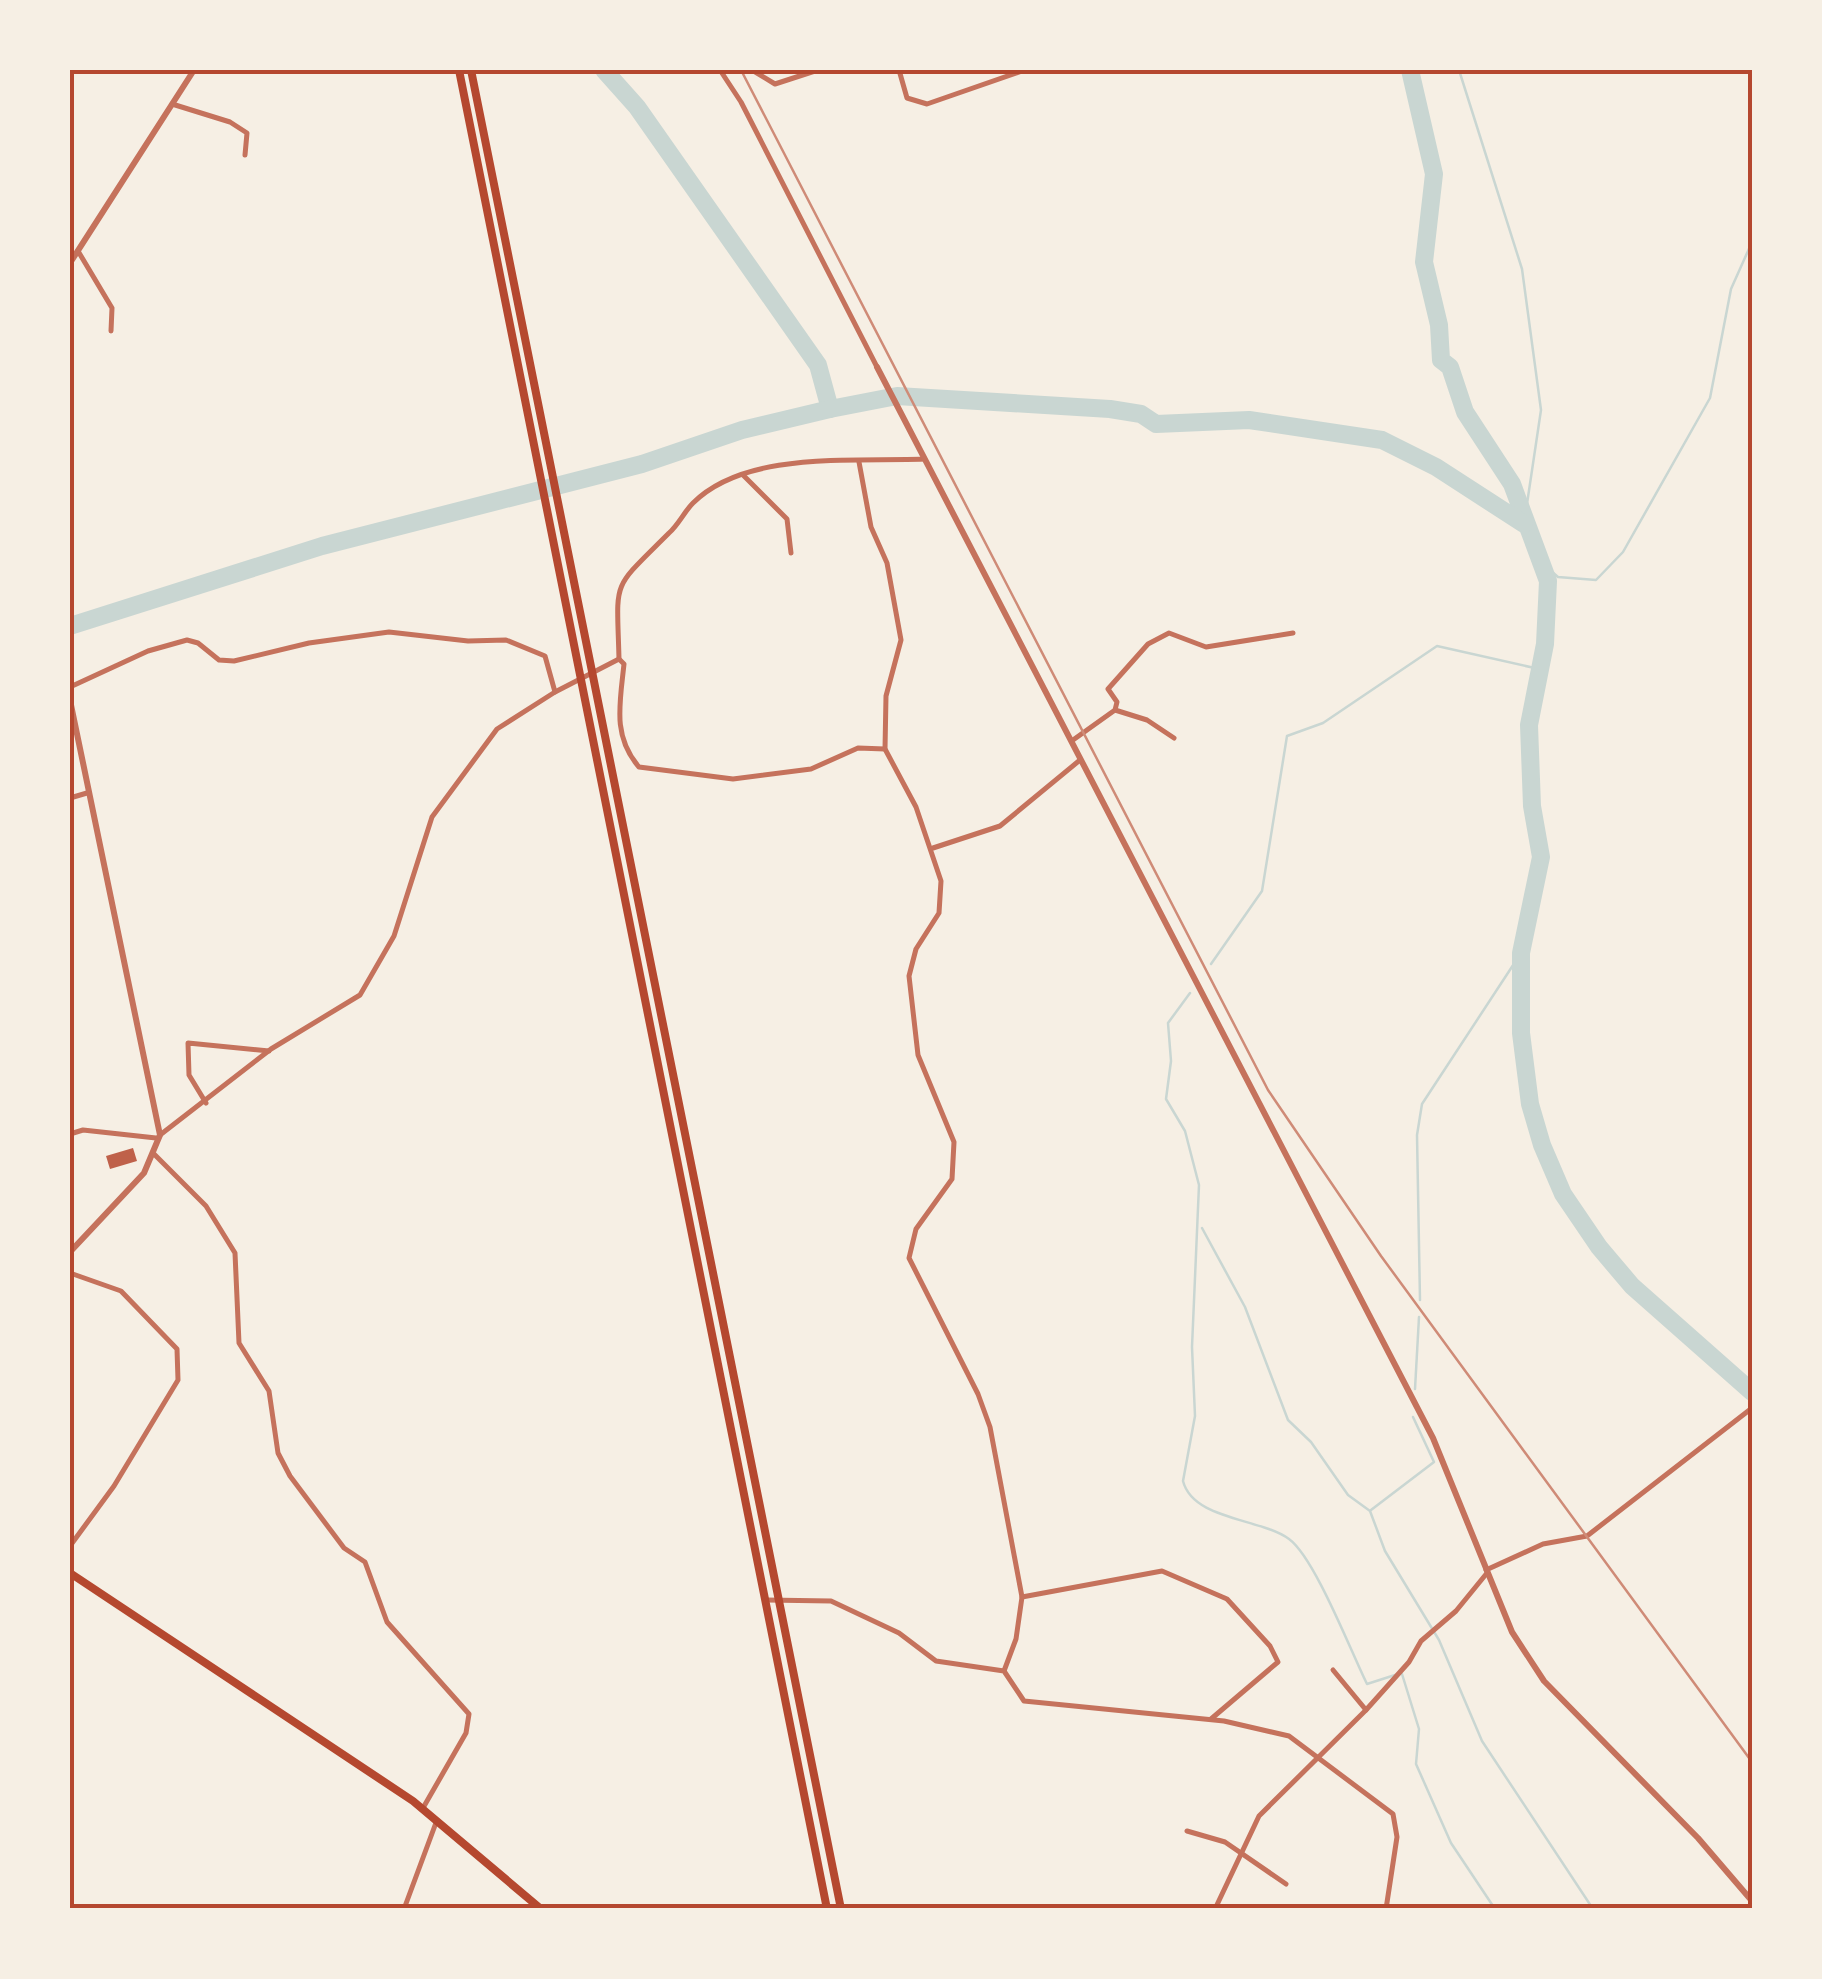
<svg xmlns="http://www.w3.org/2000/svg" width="1822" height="1979" font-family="'Roboto Condensed',sans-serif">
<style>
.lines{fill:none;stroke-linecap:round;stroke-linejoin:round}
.stream{stroke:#c9d6d2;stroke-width:2.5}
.river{stroke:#c9d6d2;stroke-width:18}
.building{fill:#bf614a}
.minor{stroke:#c5725c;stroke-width:5}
.tertiary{stroke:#c5725c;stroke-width:6}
.primary{stroke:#b5482f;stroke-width:8}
.trunk{stroke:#b5482f;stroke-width:8}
.rail{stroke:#cf8b77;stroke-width:2.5}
.neatline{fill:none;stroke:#b5482f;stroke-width:4}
</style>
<rect width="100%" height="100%" fill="#f6efe4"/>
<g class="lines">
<g class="stream">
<polyline points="1459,70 1522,269 1541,410 1524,524"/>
<polyline points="1544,565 1558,577 1596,580 1623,552 1710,398 1731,289 1752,242"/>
<polyline points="1211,964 1262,891 1287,736 1323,723 1437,646 1539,669"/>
<path d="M1190,993L1168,1023L1171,1061L1166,1099L1185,1131L1199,1185L1192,1347L1195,1416L1183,1481C1193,1520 1260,1518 1289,1539C1315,1558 1351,1652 1367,1684L1395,1675"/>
<polyline points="1202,1228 1245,1307 1288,1420 1311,1442 1348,1495 1370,1511 1385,1551 1439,1640 1482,1741 1593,1909"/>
<polyline points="1420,1300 1417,1135 1422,1104 1521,953"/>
<polyline points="1415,1389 1419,1317"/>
<polyline points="1371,1510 1434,1462 1413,1417"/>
<polyline points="1402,1674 1419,1729 1416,1764 1451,1843 1495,1909"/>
</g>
<g class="river">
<polyline points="604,70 637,107 818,365 830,409"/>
<polyline points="1410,70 1434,174 1424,262 1439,325 1441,360 1450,367 1465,412 1512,484 1548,581 1545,644 1529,725 1532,806 1541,857 1521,953 1521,1033 1530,1104 1542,1145 1563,1194 1599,1247 1632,1286 1752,1392"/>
<polyline points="70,626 322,546 642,464 742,430 830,409 897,396 1110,409 1141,414 1156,424 1249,420 1382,440 1436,467 1524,524"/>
</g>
</g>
<polygon class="building" points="133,1148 137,1161 110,1169 106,1156"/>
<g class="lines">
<g class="minor">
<polyline points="720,70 741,102 877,367"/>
<polyline points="752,70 775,84 818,70"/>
<polyline points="899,70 907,98 927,104 1025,70"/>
<polyline points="172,104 230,122 247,133 245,155"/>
<polyline points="78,251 112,308 111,331"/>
<polyline points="859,462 871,527 887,563 901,640 886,696 885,749 916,807 941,881 939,913 916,949 909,976 918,1055 954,1142 952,1179 916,1229 909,1258 978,1394 990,1427 1022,1597 1016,1639 1004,1671"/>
<polyline points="743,475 787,519 791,553"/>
<polyline points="70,687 148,651 187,640 198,643 219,660 234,661 309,643 389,632 468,641 506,640 545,656 555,692"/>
<polyline points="1115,710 1147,720 1174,738"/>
<polyline points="1073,740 1115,710 1117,702 1108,689 1148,644 1169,633 1206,647 1293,633"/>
<path d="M885,749L858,748L811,769L733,779L639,767C612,736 620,703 624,664L619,659C617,577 610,592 669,533C679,524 684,512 693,503C746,450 855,462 924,459"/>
<polyline points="70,798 87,793"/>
<polyline points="933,848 1000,826 1080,760"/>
<polyline points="206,1103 189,1075 188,1043 269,1051"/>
<polyline points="70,1134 83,1130 156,1138"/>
<polyline points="160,1135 271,1049 360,995 394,936 432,817 497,729 555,692 619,659"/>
<polyline points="154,1154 206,1206 235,1253 239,1343 269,1391 278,1453 290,1476 344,1548 365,1562 387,1622 469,1714 466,1733 423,1808"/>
<polyline points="70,1273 121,1291 177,1349 178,1380 114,1486 70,1546"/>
<polyline points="1486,1570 1543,1544 1587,1536 1752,1408"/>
<polyline points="1022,1597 1162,1571 1227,1599 1270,1646 1278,1662 1211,1719"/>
<polyline points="766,1600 831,1601 899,1633 936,1661 1004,1671 1024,1701 1224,1721 1289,1736 1393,1814 1397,1837 1386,1909"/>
<polyline points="1333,1670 1366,1710"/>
<polyline points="1187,1831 1225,1842 1286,1884"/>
<polyline points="404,1909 437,1820"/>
<polyline points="1215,1909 1259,1816 1366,1710 1409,1662 1421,1641 1456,1611 1487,1573"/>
</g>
<g class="tertiary">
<polyline points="70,263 194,70"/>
<polyline points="877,367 1433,1438 1512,1632 1544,1681 1698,1838 1752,1901"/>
<polyline points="70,700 160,1135 144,1173 70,1252"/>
</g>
<polyline class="primary" points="70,1573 413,1801 541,1909"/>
<g class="trunk">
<polyline points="459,70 827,1909"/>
<polyline points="471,70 841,1909"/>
</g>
<polyline class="rail" points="741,70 1268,1090 1381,1256 1752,1762"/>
</g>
<rect width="1822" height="1979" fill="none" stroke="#f6efe4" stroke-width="145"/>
<rect x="72" y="72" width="1678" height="1834" class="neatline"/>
</svg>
